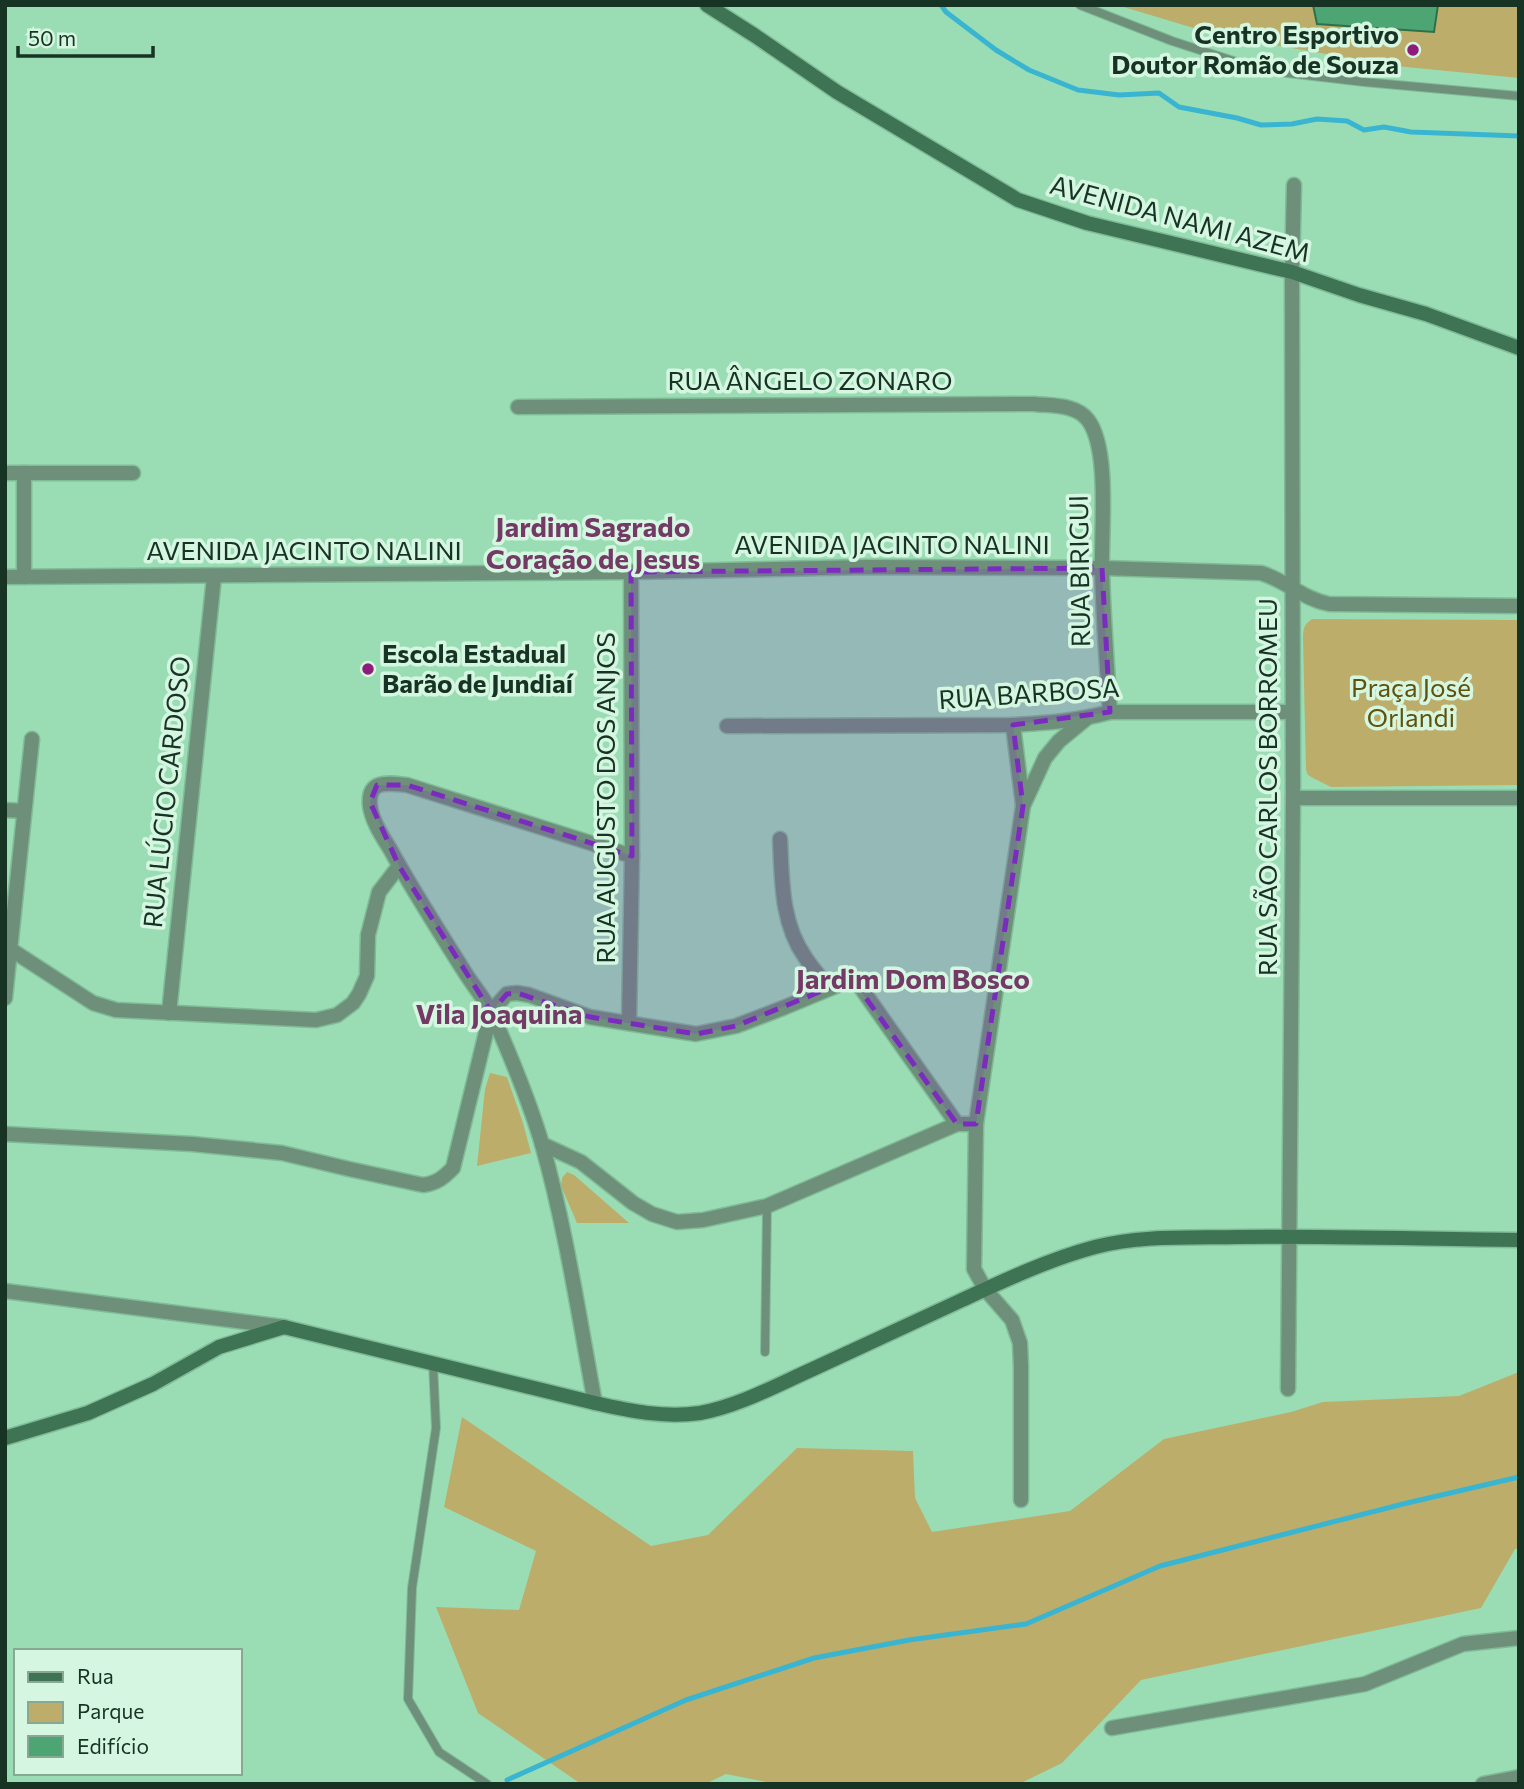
<svg xmlns="http://www.w3.org/2000/svg" width="1524" height="1789" font-family="Commissioner,sans-serif">
<style>
.green{fill:#bcad6b}
.lines{fill:none;stroke-linecap:round;stroke-linejoin:round}
.stream{stroke:#3ab5d1;stroke-width:5}
.building{fill:#4ea574;stroke:#2f704c;stroke-width:2}
.lane-casing{stroke:#80bb97;stroke-width:10}
.street-casing{stroke:#80bb97;stroke-width:17}
.secondary-casing{stroke:#80bb97;stroke-width:17}
.lane{stroke:#6e907b;stroke-width:8}
.street{stroke:#6e907b;stroke-width:14}
.secondary{stroke:#3e7354;stroke-width:14}
.marked{fill:#7b2cbf;fill-opacity:0.2;stroke:#7b2cbf;stroke-width:5;stroke-dasharray:14 9;stroke-linejoin:round}
.poi-dot{fill:#8f1b7b;stroke:#d5f6e0;stroke-width:2.5}
.labels{text-anchor:middle;stroke-width:7;stroke-linejoin:round;paint-order:stroke}
.poi-label{font-size:26px;font-weight:bold;fill:#173323;stroke:#d5f6e0;text-anchor:end}
.street-label{font-size:26px;fill:#173323;stroke:#d5f6e0}
.park-label{font-size:26px;fill:#60520c;stroke:#d5f6e0}
.neighbourhood-label{font-size:28px;font-weight:bold;fill:#733a66;stroke:#d5f6e0}
</style>
<rect width="100%" height="100%" fill="#9addb4"/>
<g class="green">
<polygon points="1117,5 1519,5 1519,78 1396,66 1217,35"/>
<path d="M1312,619L1519,620V785L1331,787L1313,778L1308,775L1306,770L1303,640C1303,630 1303,625 1312,619Z"/>
<polygon points="490,1073 507,1077 523,1123 531,1153 477,1166 485,1089"/>
<polygon points="567,1172 574,1175 629,1223 577,1223 561,1186 562,1178"/>
<polygon points="1519,1372 1519,1548 1515,1549 1481,1608 1141,1680 1062,1763 1019,1784 776,1784 726,1774 705,1784 581,1784 478,1713 436,1607 519,1610 536,1551 444,1507 462,1417 651,1546 708,1535 797,1448 913,1451 915,1498 932,1532 1070,1511 1164,1439 1291,1412 1323,1402 1459,1396"/>
</g>
<g class="lines">
<g class="stream">
<polyline points="941,5 946,12 996,50 1029,70 1078,90 1119,95 1159,93 1179,107 1237,118 1261,125 1292,124 1317,119 1347,121 1364,130 1384,127 1411,132 1519,136"/>
<polyline points="507,1780 686,1700 814,1658 909,1640 1026,1624 1160,1566 1407,1503 1519,1477"/>
</g>
</g>
<polygon class="building" points="1313,5 1438,5 1434,32 1317,24"/>
<g class="lines">
<defs>
<g id="lane">
<polyline points="1080,5 1172,41 1246,65 1279,72 1364,82 1519,96"/>
<polyline points="765,1352 767,1206"/>
<polyline points="433,1363 436,1428 412,1588 408,1699 439,1752 487,1784"/>
</g>
<g id="street">
<path d="M518,407L1034,404C1052,406 1076,404 1088,420C1110,449 1101,531 1102,568C1103,616 1107,664 1110,712"/>
<polyline points="5,473 133,473"/>
<polyline points="24,473 24,577"/>
<path d="M5,577L631,572L866,567L1102,568L1261,573C1285,580 1303,599 1329,604L1519,606"/>
<polyline points="1013,725 1023,805"/>
<path d="M727,726L1013,725C1046,723 1078,721 1110,712H1292"/>
<polyline points="1293,798 1519,798"/>
<polyline points="5,810 24,811"/>
<path d="M780,839C782,880 781,923 805,957C812,968 821,978 829,988"/>
<polyline points="10,949 93,1003 116,1010 316,1020 337,1015 353,1003 359,994 367,976 368,935 379,892 399,866"/>
<polyline points="5,998 32,739"/>
<polyline points="169,1013 214,577"/>
<polyline points="629,1023 632,856 631,572"/>
<path d="M5,1134L192,1144L282,1153L349,1169L423,1185C437,1183 443,1178 453,1168L491,1012L507,994L517,993L529,995L590,1017L696,1034L736,1026L783,1008L841,984L855,983L861,988L957,1124H976"/>
<polyline points="542,1144 581,1162 633,1203 652,1214 677,1222 703,1220 767,1206 957,1124"/>
<polyline points="5,1291 284,1327"/>
<polyline points="1288,1389 1293,798 1292,272 1294,185"/>
<path d="M595,1403C579,1317 566,1229 542,1144C529,1100 511,1057 493,1016C486,1000 473,986 464,971C439,931 413,891 390,849C382,836 372,821 370,806C367,779 388,783 407,785L632,856"/>
<polyline points="1021,1500 1021,1367 1020,1343 1012,1320 985,1289 974,1269 976,1124 1023,806 1045,758 1059,741 1087,718"/>
<polyline points="1112,1728 1365,1684 1463,1644 1519,1638"/>
<polyline points="1483,1784 1519,1777"/>
</g>
<g id="secondary">
<polyline points="707,5 754,35 837,92 1018,200 1087,223 1292,272 1359,295 1426,314 1519,348"/>
<path d="M5,1438L88,1413L153,1384L219,1347L284,1327L595,1403C630,1411 664,1418 700,1413C739,1406 777,1385 813,1369C863,1346 913,1323 962,1300C1005,1280 1050,1259 1095,1247C1141,1235 1191,1238 1238,1237C1331,1236 1425,1239 1519,1240"/>
</g>
</defs>
<use href="#lane" class="lane-casing"/>
<use href="#street" class="street-casing"/>
<use href="#secondary" class="secondary-casing"/>
<use href="#lane" class="lane"/>
<use href="#street" class="street"/>
<use href="#secondary" class="secondary"/>
</g>
<path class="marked" d="M1102,568L1110,712L1013,725L1023,806L976,1124H957L855,983L829,988L736,1026L696,1034L590,1017L517,993L507,994L491,1012L399,866L370,802L377,785H407L632,856L631,572Z"/>
<g class="poi-dot">
<circle cx="1413" cy="50" r="7"/>
<circle cx="368" cy="669" r="7"/>
</g>
<g class="labels">
<g class="poi-label">
<text x="1399" y="44">Centro Esportivo<tspan x="1399" dy="30">Doutor Romão de Souza</tspan></text>
<text x="382" y="663" text-anchor="start">Escola Estadual<tspan x="382" dy="30">Barão de Jundiaí</tspan></text>
</g>
<g class="street-label">
<text transform="translate(1180 219) rotate(15)" y="9">AVENIDA NAMI AZEM</text>
<text x="810" y="390">RUA ÂNGELO ZONARO</text>
<text x="892" y="554">AVENIDA JACINTO NALINI</text>
<text x="304" y="560">AVENIDA JACINTO NALINI</text>
<text transform="translate(1080 571) rotate(-91)" y="9">RUA BIRIGUI</text>
<text transform="translate(1029 694) rotate(-4)" y="9">RUA BARBOSA</text>
<text transform="translate(1268 787) rotate(-90)" y="9">RUA SÃO CARLOS BORROMEU</text>
<text transform="translate(167 792) rotate(-84)" y="9">RUA LÚCIO CARDOSO</text>
<text transform="translate(606 798) rotate(-90)" y="9">RUA AUGUSTO DOS ANJOS</text>
</g>
<g class="park-label">
<text x="1411" y="697">Praça José<tspan x="1411" dy="30">Orlandi</tspan></text>
</g>
<g class="neighbourhood-label">
<text x="593" y="537">Jardim Sagrado<tspan x="593" dy="32">Coração de Jesus</tspan></text>
<text x="913" y="989">Jardim Dom Bosco</text>
<text x="499" y="1024">Vila Joaquina</text>
</g>
</g>
<rect width="1524" height="1789" fill="none" stroke="#173323" stroke-width="14"/>
<rect x="14" y="1649" width="228" height="126" fill="#d5f6e0" stroke="#89a894" stroke-width="2"/>
<rect x="28" y="1672" width="35" height="10" fill="#3e7354" stroke="#89a894" stroke-width="2"/>
<text x="77" y="1684" font-size="21" fill="#173323">Rua</text>
<rect x="28" y="1702" width="35" height="21" fill="#bcad6b" stroke="#89a894" stroke-width="2"/>
<text x="77" y="1719" font-size="21" fill="#173323">Parque</text>
<rect x="28" y="1736" width="35" height="21" fill="#4ea574" stroke="#89a894" stroke-width="2"/>
<text x="77" y="1754" font-size="21" fill="#173323">Edifício</text>
<path d="M18 46v10h135v-10" fill="none" stroke="#173323" stroke-width="3.5"/>
<text x="28" y="46" font-size="21" fill="#173323" stroke="#d5f6e0" stroke-width="5" paint-order="stroke">50 m</text>
</svg>
